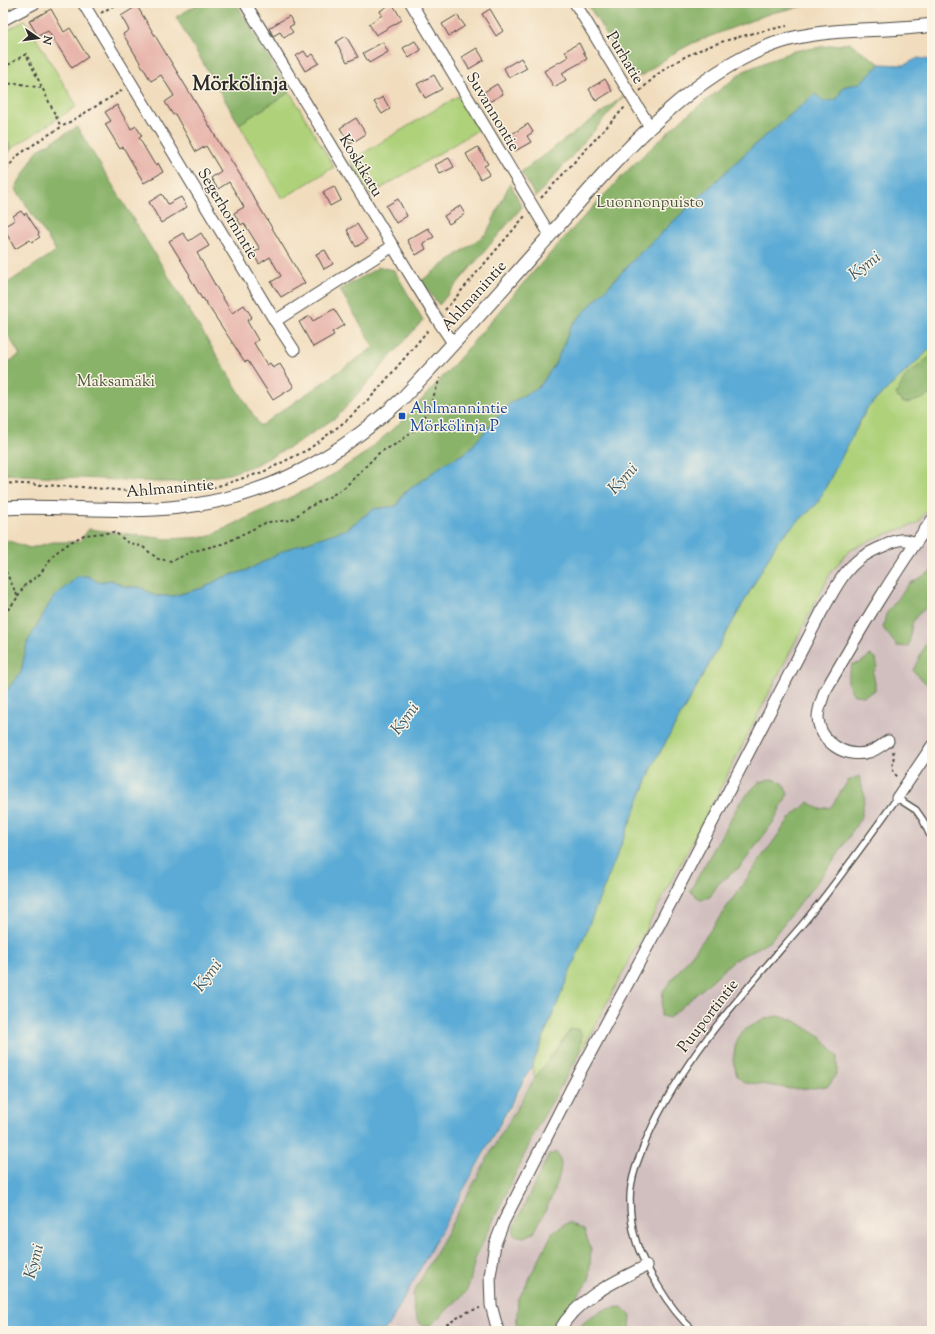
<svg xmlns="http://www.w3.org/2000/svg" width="935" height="1334" font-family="'Sorts Mill Goudy',serif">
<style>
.industrial{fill:#d1bfbf}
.green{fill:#aed17a;stroke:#6c7e52}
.forest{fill:#8ab36a;stroke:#5a6f4a}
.water{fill:#5babd6;stroke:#436b80}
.building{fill:#e7b4aa}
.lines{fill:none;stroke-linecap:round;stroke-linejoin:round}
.service-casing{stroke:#494641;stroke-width:8}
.minor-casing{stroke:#494641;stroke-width:13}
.tertiary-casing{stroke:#494641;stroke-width:15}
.path{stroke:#494641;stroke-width:2;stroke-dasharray:3 3;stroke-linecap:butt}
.service{stroke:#fff;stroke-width:5.5}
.minor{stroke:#fff;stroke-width:11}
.tertiary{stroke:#fff;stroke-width:13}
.transit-dot{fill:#1a4fb4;stroke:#fcf5e5;stroke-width:1.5}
.labels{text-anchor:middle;stroke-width:3;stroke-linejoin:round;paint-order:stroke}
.street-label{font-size:16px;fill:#2b2b2b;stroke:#fcf5e5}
.park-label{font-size:16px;fill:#4c543f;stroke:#fcf5e5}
.transit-label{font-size:16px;fill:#164399;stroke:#fcf5e5;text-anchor:start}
.water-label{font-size:17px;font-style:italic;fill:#3c5867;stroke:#fcf5e5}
.district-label{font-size:20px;font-weight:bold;fill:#2b2b2b;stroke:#fcf5e5}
</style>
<rect width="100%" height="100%" fill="#fcf5e5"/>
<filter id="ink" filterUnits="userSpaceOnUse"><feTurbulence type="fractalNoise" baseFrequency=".025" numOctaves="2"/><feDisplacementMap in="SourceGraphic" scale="8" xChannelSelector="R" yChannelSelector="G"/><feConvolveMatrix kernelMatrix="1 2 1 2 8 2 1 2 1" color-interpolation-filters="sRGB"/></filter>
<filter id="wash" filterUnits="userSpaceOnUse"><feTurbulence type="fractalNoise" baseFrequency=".012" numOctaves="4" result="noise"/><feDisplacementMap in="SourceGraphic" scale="16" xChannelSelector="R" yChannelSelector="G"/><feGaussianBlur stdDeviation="0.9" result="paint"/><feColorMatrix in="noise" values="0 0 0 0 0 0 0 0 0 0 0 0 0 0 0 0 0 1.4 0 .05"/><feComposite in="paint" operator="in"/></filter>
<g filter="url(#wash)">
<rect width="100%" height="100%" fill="#f1ddbd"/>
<polygon class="industrial" points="932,348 932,1331 384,1331 394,1316 533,1069"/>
<g class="green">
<polygon points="25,20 77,106 12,148 3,133 3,33"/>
<polygon points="290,92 334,167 282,199 239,124"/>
<polygon points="458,96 478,130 370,195 350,161"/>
<polygon points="932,347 932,503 918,523 873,539 849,551 831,572 721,787 578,1057 582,1035 571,1029 535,1078 532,1066 654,763 779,539 817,504 867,408"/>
</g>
<g class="forest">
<polygon points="200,3 236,3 290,92 239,124 176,17"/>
<polygon points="587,3 818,3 771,13 693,43 674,53 641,76 630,74"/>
<polygon points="850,43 880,64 860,83 843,87 837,99 825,102 815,94 750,149 638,255 572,325 555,364 540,386 509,404 467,452 444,464 402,495 397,506 373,509 347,529 287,549 248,570 221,578 203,588 173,596 156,596 140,587 126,587 111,580 98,582 88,576 27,643 21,672 7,690 3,691 3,539 30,548 53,542 79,542 89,529 167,539 207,537 320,483 364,454 402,421 458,360 518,289 575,226 630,168 681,120 744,71 793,51"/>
<polygon points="625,95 536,197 521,172"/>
<polygon points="77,127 260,426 374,347 340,290 379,267 394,270 423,320 338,416 292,446 255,465 229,474 181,482 158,482 3,474 3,365 20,355 3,327 3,286 56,251 15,188 38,150"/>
<polygon points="3,133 12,148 3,162"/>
<polygon points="510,183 522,207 439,305 421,281 487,233"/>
<path d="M932,355V392C928,398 908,405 902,402C899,400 898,397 896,394L906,376Z"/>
<path d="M932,571V604C925,609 914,616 912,624C910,632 911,638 908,647L897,646L883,628L886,614L909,584Z"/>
<polygon points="932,630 932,689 913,671"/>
<path d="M870,655L876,658L877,666L873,673L875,683V690L864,696L854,695C845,682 847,678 853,664L860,663Z"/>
<polygon points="859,776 865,797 860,819 833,862 769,942 733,961 707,985 669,1018 661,1016 663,991 704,939 790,818 809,802 819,809 831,807 848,781"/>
<polygon points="772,779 783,783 788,794 772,824 741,866 718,884 710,897 701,900 690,891 740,802 759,782"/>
<polygon points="777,1016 792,1019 822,1038 837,1056 837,1071 835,1077 827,1087 791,1089 762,1084 745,1083 737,1076 733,1061 736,1041 744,1030 761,1020"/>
<path d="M571,1029H578L582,1035L578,1057L539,1124L475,1259L470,1282L466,1292L429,1327H423C413,1319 414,1305 413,1294L496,1143L535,1078Z"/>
<path d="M556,1152C558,1156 561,1159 561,1163C561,1183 543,1215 534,1233L524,1237L514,1235L513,1229L548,1156Z"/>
<polygon points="569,1222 584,1230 591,1249 589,1280 552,1331 516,1331 518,1300 553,1232"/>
<path d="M622,1307L631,1316L630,1331H576C590,1315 601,1308 622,1307Z"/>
</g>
<polygon class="water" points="918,58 932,60 932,347 867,408 817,504 779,539 654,763 532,1066 394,1316 384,1331 3,1331 3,691 7,690 21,672 27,643 52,599 78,576 88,576 98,582 111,580 126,587 140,587 156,596 173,596 203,588 221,578 248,570 287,549 347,529 373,509 397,506 402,495 444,464 467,452 509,404 540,386 555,364 572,325 638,255 750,149 815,94 825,102 837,99 843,87 860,83 880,64 904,65"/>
<g id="blocks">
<g class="building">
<polygon points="392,3 402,20 376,35 369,24 382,15 380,11"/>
<polygon points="137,6 202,113 224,151 225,151 239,173 305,283 281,297 271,282 281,276 270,257 259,264 253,253 260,249 244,223 241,225 234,213 244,207 229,182 218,189 211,178 221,171 206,146 196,152 175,114 173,115 165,102 174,96 161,75 151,81 123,34 129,30 121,16"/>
<polygon points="51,9 64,32 70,28 88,57 72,68 48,31 38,36 29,21"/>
<polygon points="490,9 503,31 496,36 482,14"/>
<polygon points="457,15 465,26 449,36 442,24"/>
<polygon points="289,16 294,24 289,27 293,32 284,38 280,32 273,36 269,28"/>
<polygon points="346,36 358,57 347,62 336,42"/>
<polygon points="415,41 421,50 409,58 403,48"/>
<polygon points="383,42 388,52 369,63 363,53"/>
<polygon points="579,43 587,59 562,73 566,80 554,87 544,71 568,57 565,51"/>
<polygon points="477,48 484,60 469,69 462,57"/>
<polygon points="304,51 308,57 313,54 319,63 305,71 296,56"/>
<polygon points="521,58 527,68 509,78 504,68"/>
<polygon points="434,75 442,89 425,98 417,84"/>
<polygon points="605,79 612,91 596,101 589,89"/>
<polygon points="497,84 503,94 489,102 484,92"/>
<polygon points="383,97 390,109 382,114 374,102"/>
<polygon points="117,105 131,129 136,126 142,136 139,138 155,165 158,163 163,172 144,183 123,147 120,149 105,124 111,121 105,112"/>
<polygon points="356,118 366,134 350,144 340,128"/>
<polygon points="528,124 533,132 527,136 531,142 515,151 507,137"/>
<polygon points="478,147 488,164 484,166 489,174 480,179 466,154"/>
<polygon points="449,158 454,167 440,174 435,165"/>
<polygon points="334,186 341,200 330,206 323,192"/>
<polygon points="162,194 168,204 181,197 187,207 161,223 149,202"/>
<polygon points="398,199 407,216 396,223 386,206"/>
<polygon points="460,206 465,214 449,224 444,216"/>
<polygon points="21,211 24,215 26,213 39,233 38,235 40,237 32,242 30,240 15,249 3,227 15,220 13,216"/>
<polygon points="357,224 367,240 356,247 347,230"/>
<polygon points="428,228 434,237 423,243 426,249 416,255 407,240"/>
<polygon points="183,233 189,241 201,233 209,246 197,253 218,290 232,313 244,305 252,317 247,321 258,340 254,343 267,365 270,363 273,368 280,364 294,387 273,400 248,361 245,362 203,298 202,299 189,276 190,275 169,241"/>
<polygon points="325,250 333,264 324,269 316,254"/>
<polygon points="334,309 344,325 332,332 334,335 313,347 299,322 310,316 313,321"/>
</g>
</g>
</g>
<g filter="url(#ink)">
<use href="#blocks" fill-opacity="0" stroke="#494641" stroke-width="1"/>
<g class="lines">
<defs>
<path id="service" d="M694,1331C679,1318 667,1301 657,1284C639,1256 630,1232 630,1199C630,1178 639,1157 647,1138C683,1057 744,992 801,926C835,885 866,841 897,798L916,810L923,820L932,840"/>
<g id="minor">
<polyline points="83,3 275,321 393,246"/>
<polyline points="245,3 437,319 453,343"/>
<polyline points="411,3 550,235"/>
<polyline points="575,3 650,127"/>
<polyline points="3,20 35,3"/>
<polyline points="275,321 294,350"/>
<path d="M888,741C882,745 876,750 869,752C846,759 819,742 818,717C818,709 822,701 824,693C858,634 892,575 932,520"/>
<polyline points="897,798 932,746"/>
<path d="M498,1331L491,1305L490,1276L495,1244L504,1221L572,1087L657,929L822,611C832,595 841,574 857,561C865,554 876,549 886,545C896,540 904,537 915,543"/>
<path d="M559,1331C577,1298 614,1282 646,1266"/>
</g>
<path id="tertiary" d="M3,508C54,505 104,512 155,509C255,504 329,465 402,399C445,353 487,307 528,260C598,182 685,68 790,39C836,27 885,32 932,25"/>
</defs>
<use href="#service" class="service-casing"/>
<use href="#minor" class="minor-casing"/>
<use href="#tertiary" class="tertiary-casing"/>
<g class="path">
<polyline points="101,13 118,3"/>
<polyline points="3,68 26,54 61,127"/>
<polyline points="3,85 16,83 41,88"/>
<path d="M640,91C646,85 652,79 658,74C695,45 743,35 787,26"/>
<polyline points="3,174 17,156 43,138 123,90"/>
<polyline points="541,198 625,107"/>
<polyline points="445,310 525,216"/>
<polyline points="3,483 82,487 139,492 168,491 215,487 263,472 309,449 347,420 375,393 429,329"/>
<polyline points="3,566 18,597 3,616"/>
<polyline points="18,597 24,586 40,574 54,554 71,542 84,535 115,532 127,542 143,547 158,559 172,561 191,552 225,543 267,522 291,520 307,508 331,496 345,487 380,452 398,443 415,429 429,409 440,378"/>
<path d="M893,751C896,762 887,768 898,777"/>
<polyline points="436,1331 467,1312 480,1308"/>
</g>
<use href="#service" class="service"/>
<use href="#minor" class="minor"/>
<use href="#tertiary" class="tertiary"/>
</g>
</g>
<rect class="transit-dot" x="398" y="412" width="8" height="8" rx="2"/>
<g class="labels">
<g class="street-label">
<text transform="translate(626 57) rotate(59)" y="6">Purhatie</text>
<text transform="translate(494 111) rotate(59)" y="6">Suvannontie</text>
<text transform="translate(362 165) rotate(59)" y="6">Koskikatu</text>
<text transform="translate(229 213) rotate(59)" y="6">Segerhornintie</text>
<text transform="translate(473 295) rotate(-48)" y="6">Ahlmanintie</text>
<text transform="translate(170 487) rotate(-5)" y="6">Ahlmanintie</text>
<text transform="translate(707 1015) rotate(-52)" y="6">Puuportintie</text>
</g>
<g class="park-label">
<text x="650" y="207">Luonnonpuisto</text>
<text x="116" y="386">Maksamäki</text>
</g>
<g class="transit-label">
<text x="410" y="413">Ahlmannintie<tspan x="410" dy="18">Mörkölinja P</tspan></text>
</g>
<g class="water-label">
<text transform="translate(864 265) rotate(-38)" y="6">Kymi</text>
<text transform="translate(622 478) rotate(-47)" y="6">Kymi</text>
<text transform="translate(404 718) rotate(-53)" y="6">Kymi</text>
<text transform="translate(207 975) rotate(-53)" y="6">Kymi</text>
<text transform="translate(33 1261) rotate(-75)" y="6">Kymi</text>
</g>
<g class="district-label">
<text x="240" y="90">Mörkölinja</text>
</g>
</g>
<rect width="935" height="1334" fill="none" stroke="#fcf5e5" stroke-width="16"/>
<g transform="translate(38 38) rotate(103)" stroke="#fcf5e5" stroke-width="3" paint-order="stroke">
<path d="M0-3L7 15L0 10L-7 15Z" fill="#2b2b2b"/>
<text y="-6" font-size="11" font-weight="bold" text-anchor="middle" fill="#2b2b2b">N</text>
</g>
</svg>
